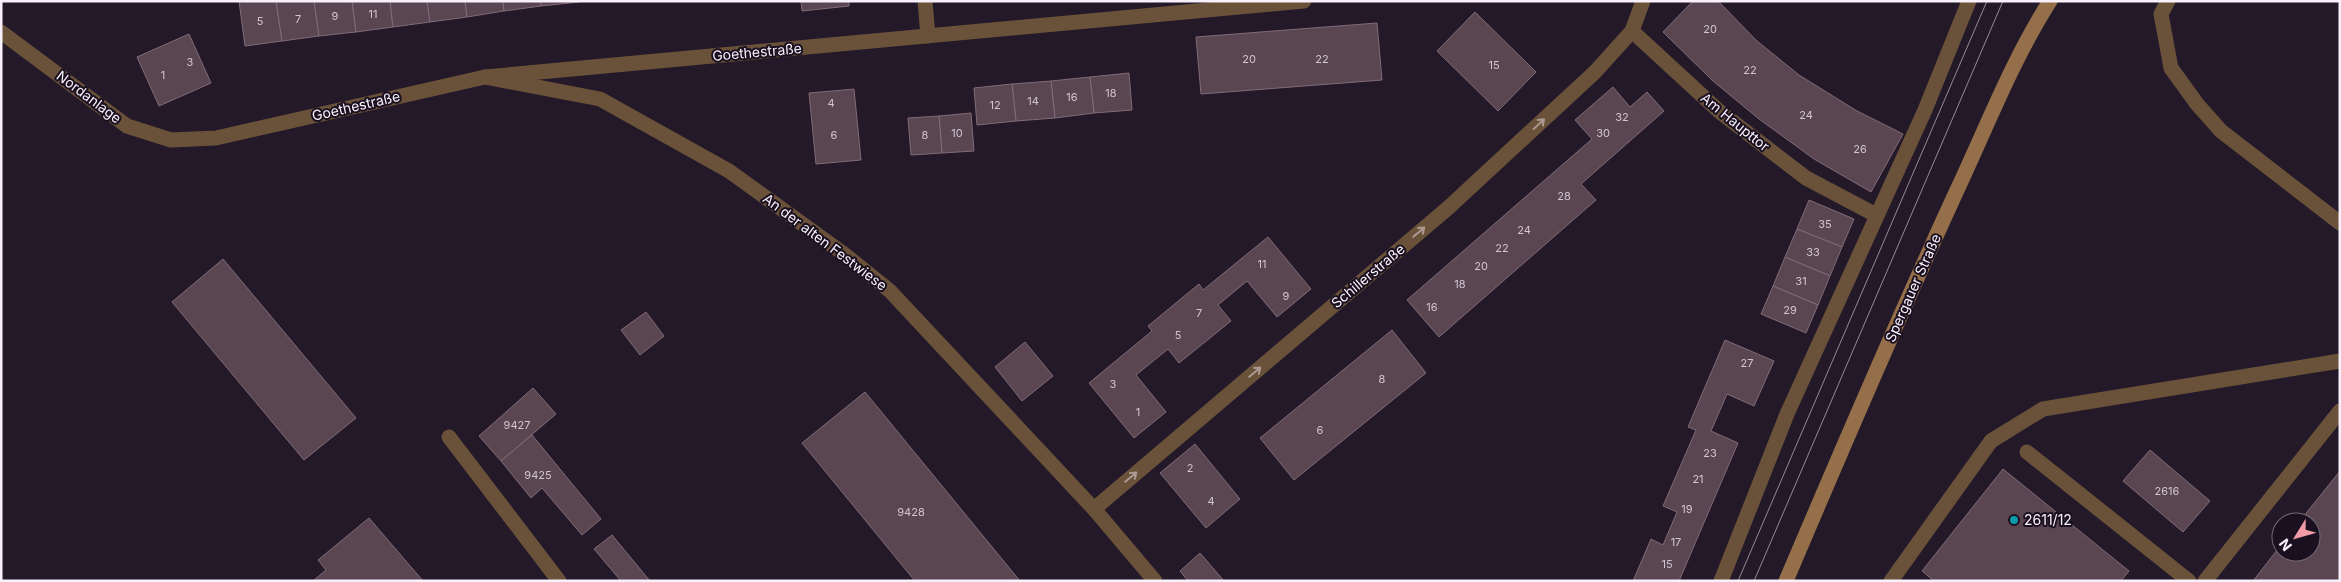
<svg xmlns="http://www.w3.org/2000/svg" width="2341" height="582" font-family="Inter,sans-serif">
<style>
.building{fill:#5a4651;stroke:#816b77}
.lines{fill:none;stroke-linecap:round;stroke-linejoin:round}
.service{stroke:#6a523a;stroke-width:15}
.minor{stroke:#6a523a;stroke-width:15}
.secondary{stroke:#956f49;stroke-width:15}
.tram{stroke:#948b98;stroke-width:1}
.oneway{stroke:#aa9a91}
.culture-dot{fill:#0f9aa8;stroke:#1a101f;stroke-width:2}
.labels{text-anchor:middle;stroke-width:4;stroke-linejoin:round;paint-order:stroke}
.number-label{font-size:11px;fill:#d0c6d1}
.street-label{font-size:14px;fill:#f8f1fc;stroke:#1a101f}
.poi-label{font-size:14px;fill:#f8f1fc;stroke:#1a101f;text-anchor:start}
</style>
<rect width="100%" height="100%" fill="#231928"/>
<g class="building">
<polygon points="239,1 276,1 282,41 245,46"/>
<polygon points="276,1 314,1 319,36 282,41"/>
<polygon points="314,1 352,1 356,32 319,36"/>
<polygon points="352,1 390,1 393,27 356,32"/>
<polygon points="390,1 427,1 430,22 393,27"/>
<polygon points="427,1 465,1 467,17 430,22"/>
<polygon points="465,1 503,1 504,11 467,17"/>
<polygon points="503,1 541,1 541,6 504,11"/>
<polygon points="541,1 578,1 579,2 541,6"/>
<polygon points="801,1 849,1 849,6 802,11"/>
<polygon points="1693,1 1718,1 1757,41 1799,75 1857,111 1903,134 1871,192 1814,159 1759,119 1713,81 1663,32"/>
<polygon points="1475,12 1536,72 1498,111 1437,51"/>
<polygon points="1377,23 1382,80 1201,94 1196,37"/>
<polygon points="189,34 211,83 159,106 137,57"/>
<polygon points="1129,73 1132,110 1094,113 1090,77"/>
<polygon points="1090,77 1094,113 1055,118 1051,81"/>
<polygon points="1051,81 1055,118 1016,121 1012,84"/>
<polygon points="1012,84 1016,121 977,125 974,88"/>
<polygon points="1613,87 1630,107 1647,92 1664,111 1581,184 1596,200 1439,337 1407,300 1592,139 1575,120"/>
<polygon points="854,89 861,160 816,164 809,93"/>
<polygon points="971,113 974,151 942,153 939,116"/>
<polygon points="939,116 942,153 911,155 908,118"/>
<polygon points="1809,200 1854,219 1842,247 1797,229"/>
<polygon points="1797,229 1842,247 1830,276 1785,257"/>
<polygon points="1268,237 1311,289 1277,317 1247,281 1218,305 1231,321 1179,363 1168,349 1136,375 1166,412 1134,438 1089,383 1152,331 1148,326 1199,284 1203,290"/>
<polygon points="1785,257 1830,276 1818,305 1773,286"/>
<polygon points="223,259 356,418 304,460 172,302"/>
<polygon points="1773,286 1818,305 1806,333 1761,314"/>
<polygon points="646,312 664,336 640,355 621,330"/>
<polygon points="1392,330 1426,373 1294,480 1260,438"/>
<polygon points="1725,340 1774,361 1754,406 1727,394 1711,431 1738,443 1679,581 1633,581 1651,539 1663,545 1677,512 1663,506 1696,430 1688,427"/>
<polygon points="1025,342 1053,376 1022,401 995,367"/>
<polygon points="533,388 556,414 501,461 479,436"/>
<polygon points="865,392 1020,581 915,581 802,443"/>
<polygon points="532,435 601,519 582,535 542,488 531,498 501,461"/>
<polygon points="1195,444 1240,499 1206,528 1160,473"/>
<polygon points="2150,450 2210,501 2183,532 2123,481"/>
<polygon points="2003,469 2129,571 2121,581 1934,581 1922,571"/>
<polygon points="2340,471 2340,581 2253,581 2281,545 2281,552 2311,552 2311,522 2299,522"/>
<polygon points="369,518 423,581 313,581 326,570 318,560"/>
<polygon points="612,535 650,581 621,581 594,549"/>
<polygon points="1200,553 1224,581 1188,581 1180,571"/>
</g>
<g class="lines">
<g class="service">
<polyline points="2168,1 2161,14 2171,68 2197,104 2221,131 2340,223"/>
<polyline points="449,437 559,581"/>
<polyline points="2027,452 2189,581"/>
<polyline points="1094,509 1155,581"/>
<polyline points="1721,581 1787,414 1925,110 1969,1"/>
<polyline points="1891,581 1991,441 2043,409 2340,361"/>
<polyline points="2205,581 2340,411"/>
</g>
<g class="minor">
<polyline points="925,1 928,36"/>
<polyline points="1643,1 1632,31 1720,112 1806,178 1876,215"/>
<polyline points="1,32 127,126 171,140 216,138 485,77 1304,1"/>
<polyline points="485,77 600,99 729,171 844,254 890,291 1094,509 1448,208 1595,72 1632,31"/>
</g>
<path class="secondary" d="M1786,581C1842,449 1898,318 1958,188C1987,126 2013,59 2050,1"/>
<g class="tram">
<polyline points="1738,581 1987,1"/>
<polyline points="1754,581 2003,1"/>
</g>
</g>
<defs><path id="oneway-shaft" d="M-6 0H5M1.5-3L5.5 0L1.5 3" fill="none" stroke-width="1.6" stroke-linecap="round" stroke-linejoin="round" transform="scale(1.25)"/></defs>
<g class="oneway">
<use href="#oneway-shaft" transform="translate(1539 124) rotate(-43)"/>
<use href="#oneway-shaft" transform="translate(1419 232) rotate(-40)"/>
<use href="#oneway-shaft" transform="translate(1255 372) rotate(-40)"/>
<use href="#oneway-shaft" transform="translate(1131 477) rotate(-40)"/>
</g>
<circle class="culture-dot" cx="2014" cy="520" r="5"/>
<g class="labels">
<g class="number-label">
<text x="373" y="18">11</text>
<text x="335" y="20">9</text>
<text x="298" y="23">7</text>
<text x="260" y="25">5</text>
<text x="1710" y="33">20</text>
<text x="1249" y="63">20</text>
<text x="1322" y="63">22</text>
<text x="190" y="66">3</text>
<text x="1494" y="69">15</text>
<text x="1750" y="74">22</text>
<text x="163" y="79">1</text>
<text x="1111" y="97">18</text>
<text x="1072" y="101">16</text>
<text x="1033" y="105">14</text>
<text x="831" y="107">4</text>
<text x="995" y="109">12</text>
<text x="1806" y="119">24</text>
<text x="1622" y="121">32</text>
<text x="957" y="137">10</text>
<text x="1603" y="137">30</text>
<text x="834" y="139">6</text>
<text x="925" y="139">8</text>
<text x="1860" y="153">26</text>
<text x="1564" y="200">28</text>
<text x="1825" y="228">35</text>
<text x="1524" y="234">24</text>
<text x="1502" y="252">22</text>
<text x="1813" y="256">33</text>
<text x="1262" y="268">11</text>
<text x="1481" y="270">20</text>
<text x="1801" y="285">31</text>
<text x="1460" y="288">18</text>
<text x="1286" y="300">9</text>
<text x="1432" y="311">16</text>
<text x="1790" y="314">29</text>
<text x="1199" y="317">7</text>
<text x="1178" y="339">5</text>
<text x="1747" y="367">27</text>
<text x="1382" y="383">8</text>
<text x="1113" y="388">3</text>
<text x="1138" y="416">1</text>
<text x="517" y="429">9427</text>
<text x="1320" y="434">6</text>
<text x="1710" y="457">23</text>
<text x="1190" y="472">2</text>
<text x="538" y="479">9425</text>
<text x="1698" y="483">21</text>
<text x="2167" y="495">2616</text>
<text x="1211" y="505">4</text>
<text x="1687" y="513">19</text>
<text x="911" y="516">9428</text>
<text x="1676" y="546">17</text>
<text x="1667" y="568">15</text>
</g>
<g class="street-label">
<text transform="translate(757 52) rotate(-5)" y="5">Goethestraße</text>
<text transform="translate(89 97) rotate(37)" y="5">Nordanlage</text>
<text transform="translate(356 106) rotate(-13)" y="5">Goethestraße</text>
<text transform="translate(1735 122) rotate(39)" y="5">Am Haupttor</text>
<text transform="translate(825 242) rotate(37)" y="5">An der alten Festwiese</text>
<text transform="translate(1368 276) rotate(-40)" y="5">Schillerstraße</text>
<text transform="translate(1913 288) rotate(-66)" y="5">Spergauer Straße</text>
</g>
<g class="poi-label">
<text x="2024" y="525">2611/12</text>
</g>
</g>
<rect width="2341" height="582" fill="none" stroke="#f8f1fc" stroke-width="5"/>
<g transform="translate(2296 537) rotate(233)"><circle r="24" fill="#1a101f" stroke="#736a77"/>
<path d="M0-4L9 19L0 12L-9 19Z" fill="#f39aa7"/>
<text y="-8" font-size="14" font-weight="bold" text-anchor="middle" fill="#f8f1fc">N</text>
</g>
</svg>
